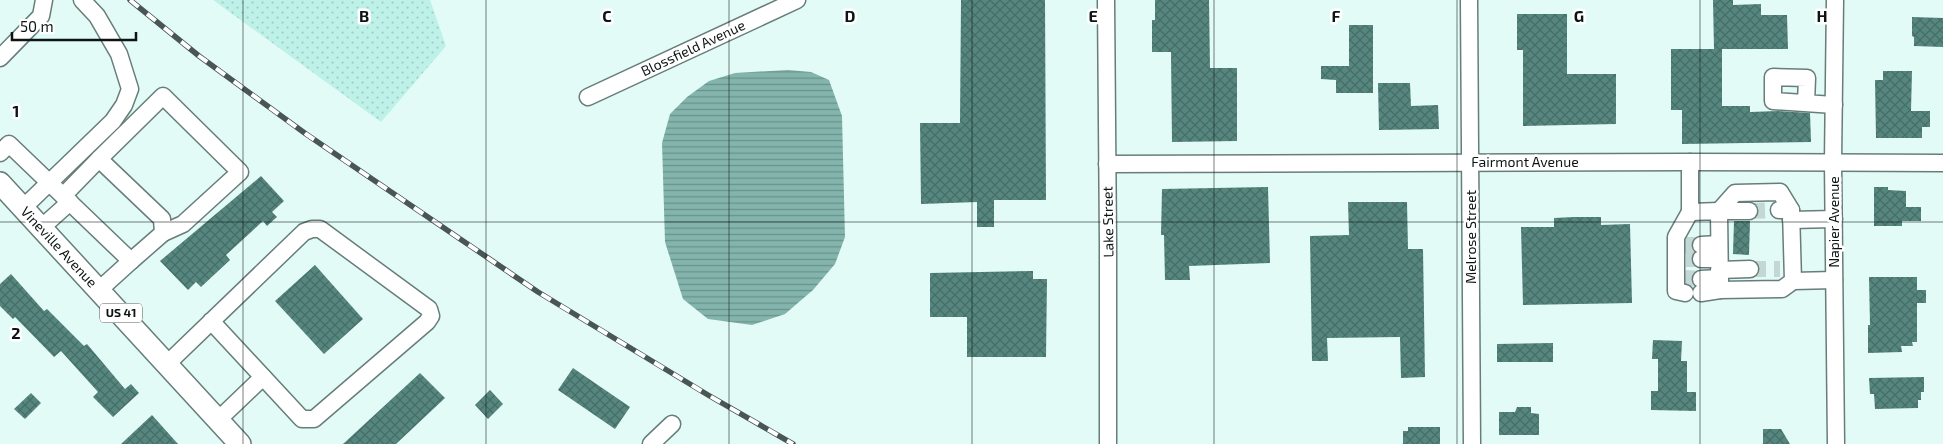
<svg xmlns="http://www.w3.org/2000/svg" width="1943" height="444" font-family="'Exo 2',sans-serif">
<style>
.grass{fill:url(#grass-dots)}
.water{fill:url(#water-rules)}
.building{fill:url(#building-cross-hatch)}
.lines{fill:none;stroke-linecap:round;stroke-linejoin:round}
.minor-tunnel{stroke:#c3d8d5;stroke-width:16;stroke-dasharray:16 8;stroke-linecap:butt}
.minor-casing{stroke:#677d79;stroke-width:19}
.major-casing{stroke:#677d79;stroke-width:24}
.minor{stroke:#fff;stroke-width:16}
.major{stroke:#fff;stroke-width:21}
.rail-casing{stroke:#495654;stroke-width:5.5}
.rail{stroke:#fff;stroke-width:4;stroke-dasharray:11;stroke-linecap:butt}
.grid{fill:none;stroke:#0d1514;stroke-width:1;stroke-opacity:0.55}
.labels{text-anchor:middle;stroke-width:5;stroke-linejoin:round;paint-order:stroke}
.shield{fill:#fff;stroke:#565b5a;stroke-width:1}
.shield-label{font-size:12px;font-weight:bold;fill:#0d1514}
.street-label{font-size:14px;fill:#0d1514;stroke:#fff}
.grid-label{font-size:16px;text-anchor:middle;font-weight:bold;fill:#0d1514;stroke:#fff;stroke-width:5;stroke-linejoin:round;paint-order:stroke}
</style>
<defs>
<pattern id="grass-dots" width="8" height="8" patternUnits="userSpaceOnUse" patternTransform="scale(1.25)"><rect width="8" height="8" fill="#bef1e8"/><path d="M2 2h.1M6 6h.1" fill="none" stroke="#a2cec6" stroke-width="1.8" stroke-linecap="round"/></pattern>
<pattern id="water-rules" width="6" height="5" patternUnits="userSpaceOnUse" patternTransform="scale(1.25)"><rect width="6" height="5" fill="#83b5ad"/><path d="M0 2.5h6" fill="none" stroke="#6a928c"/></pattern>
<pattern id="building-cross-hatch" width="8" height="8" patternUnits="userSpaceOnUse" patternTransform="scale(1.25)"><rect width="8" height="8" fill="#56877f"/><path d="M0 0l8 8M0 8l8-8" fill="none" stroke="#466d67"/></pattern>
</defs>
<rect width="100%" height="100%" fill="#e3fbf7"/>
<polygon class="grass" points="213,0 430,0 446,46 381,122"/>
<polygon class="water" points="788,70 811,72 829,80 842,116 845,237 835,264 813,290 785,314 752,325 708,319 683,299 665,242 662,143 670,114 687,97 709,81 735,73"/>
<g class="building">
<polygon points="961,0 1045,0 1046,200 994,200 994,227 977,227 977,202 921,204 920,123 960,123"/>
<polygon points="1155,0 1209,0 1210,68 1237,68 1237,141 1172,142 1171,52 1152,52 1152,20 1155,20"/>
<polygon points="1713,0 1733,0 1733,5 1761,4 1761,15 1787,15 1788,49 1722,49 1722,106 1750,106 1750,112 1778,111 1810,113 1811,142 1682,144 1682,110 1671,110 1671,49 1714,49"/>
<polygon points="1517,14 1567,14 1567,74 1616,74 1616,124 1523,126 1523,50 1517,50"/>
<polygon points="1912,17 1943,18 1943,47 1914,46 1914,37 1912,36"/>
<polygon points="1349,25 1373,25 1373,93 1336,93 1336,80 1321,79 1321,66 1349,66"/>
<polygon points="1883,71 1912,71 1911,111 1930,111 1930,127 1922,127 1922,138 1876,138 1875,80 1883,80"/>
<polygon points="1378,83 1410,83 1411,106 1438,105 1439,129 1379,130"/>
<polygon points="261,176 284,201 272,212 277,217 267,226 263,221 226,255 230,260 201,287 196,282 188,290 160,261"/>
<polygon points="1268,187 1270,263 1189,266 1190,280 1165,280 1164,235 1161,235 1162,189"/>
<polygon points="1874,187 1888,187 1888,190 1906,191 1906,207 1921,207 1921,221 1902,221 1902,226 1874,226"/>
<polygon points="1348,202 1407,202 1408,249 1423,249 1425,377 1401,378 1400,337 1327,338 1328,361 1312,361 1310,236 1349,235"/>
<polygon points="1574,217 1601,217 1601,225 1630,224 1632,303 1523,305 1521,227 1554,227 1554,218"/>
<polygon points="1734,221 1750,221 1749,255 1733,254"/>
<polygon points="315,265 363,319 324,354 275,301"/>
<polygon points="1033,271 1033,279 1047,279 1046,357 967,357 967,317 930,317 930,273"/>
<polygon points="11,274 44,311 47,309 84,346 87,344 125,389 131,384 139,393 113,417 93,397 98,392 61,351 54,357 15,317 13,319 0,306 0,284"/>
<polygon points="1869,277 1917,277 1917,290 1926,290 1926,303 1917,303 1917,342 1912,342 1913,346 1901,346 1902,352 1868,353 1868,325 1870,325"/>
<polygon points="1653,340 1682,341 1681,361 1687,361 1687,392 1696,392 1696,411 1651,410 1651,391 1658,391 1658,359 1652,359"/>
<polygon points="1553,343 1553,362 1497,362 1497,344"/>
<polygon points="573,368 630,407 615,429 558,390"/>
<polygon points="420,373 445,398 396,444 343,444"/>
<polygon points="1924,377 1924,392 1921,392 1921,400 1918,400 1918,408 1875,409 1874,394 1870,394 1869,378"/>
<polygon points="490,390 503,404 488,419 475,405"/>
<polygon points="31,393 41,403 25,419 14,409"/>
<polygon points="1517,407 1531,407 1531,413 1539,414 1539,435 1499,435 1499,412 1515,412"/>
<polygon points="152,415 178,444 121,444"/>
<polygon points="1408,427 1440,427 1440,444 1403,444 1403,431 1408,431"/>
<polygon points="1763,429 1781,429 1790,444 1763,444"/>
</g>
<g class="lines">
<g class="minor-tunnel">
<polyline points="1749,211 1779,210"/>
<polyline points="1684,245 1701,245"/>
<polyline points="1686,259 1701,259"/>
<polyline points="1750,269 1780,269"/>
<polyline points="1685,278 1701,279"/>
</g>
<defs>
<g id="minor">
<polyline points="1106,0 1108,244 1108,444"/>
<polyline points="1469,0 1472,444"/>
<polyline points="1835,0 1833,162 1836,444"/>
<polyline points="0,58 41,16 44,0"/>
<polyline points="588,97 797,0"/>
<polyline points="1806,103 1807,78 1773,77 1773,101 1834,105"/>
<polyline points="0,153 9,144 131,261 163,233 162,219 99,159 63,196"/>
<polyline points="99,159 163,96 240,172 183,224 163,233"/>
<polyline points="1690,162 1690,212 1719,211 1720,290 1782,289 1793,281 1791,210 1779,210"/>
<polyline points="1107,164 1690,162 1943,163"/>
<polyline points="23,208 113,121 124,105 130,89 119,54 97,16 82,0"/>
<polyline points="1719,211 1735,193 1780,192 1791,210"/>
<polyline points="1719,211 1749,211"/>
<polyline points="1791,220 1834,219"/>
<polyline points="41,228 70,202"/>
<polyline points="1701,245 1719,244"/>
<polyline points="1701,259 1719,259"/>
<polyline points="1719,270 1750,269"/>
<polyline points="1701,279 1720,278"/>
<polyline points="1793,281 1834,280"/>
<polyline points="99,290 131,261"/>
<polyline points="1685,293 1676,291 1676,237 1690,212"/>
<polyline points="1701,293 1720,290"/>
<polyline points="167,364 304,232 312,229 320,229 429,309 431,316 427,322 314,419 302,419 211,321"/>
<polyline points="218,420 263,377"/>
<polyline points="651,444 672,424"/>
</g>
<polyline id="major" points="0,183 240,444"/>
</defs>
<use href="#minor" class="minor-casing"/>
<use href="#major" class="major-casing"/>
<use href="#minor" class="minor"/>
<use href="#major" class="major"/>
<defs>
<polyline id="rail" points="130,0 199,56 306,134 538,292 708,395 793,444"/>
</defs>
<use href="#rail" class="rail-casing"/>
<use href="#rail" class="rail"/>
</g>
<path class="grid" d="M243,0V444M486,0V444M729,0V444M972,0V444M1214,0V444M1457,0V444M1700,0V444M0,222H1943"/>
<g class="labels">
<rect class="shield" x="100" y="303.5" width="42" height="19" rx="4"/>
<g class="shield-label">
<text x="121" y="317">US 41</text>
</g>
<g class="street-label">
<text transform="translate(693 48) rotate(-25)" y="5">Blossfield Avenue</text>
<text x="1525" y="167">Fairmont Avenue</text>
<text transform="translate(1108 222) rotate(-91)" y="5">Lake Street</text>
<text transform="translate(1834 222) rotate(-90)" y="5">Napier Avenue</text>
<text transform="translate(1471 237) rotate(-90)" y="5">Melrose Street</text>
<text transform="translate(59 247) rotate(47)" y="5">Vineville Avenue</text>
</g>
</g>
<g class="grid-label">
<text x="364" y="22">B</text>
<text x="607" y="22">C</text>
<text x="850" y="22">D</text>
<text x="1093" y="22">E</text>
<text x="1336" y="22">F</text>
<text x="1579" y="22">G</text>
<text x="1822" y="22">H</text>
<text x="16" y="117">1</text>
<text x="16" y="339">2</text>
</g>
<path d="M12 32v8h124v-8" fill="none" stroke="#0d1514" stroke-width="2.5"/>
<text x="20" y="32" font-size="15" fill="#0d1514" stroke="#ffffff" stroke-width="4" paint-order="stroke">50 m</text>
</svg>
